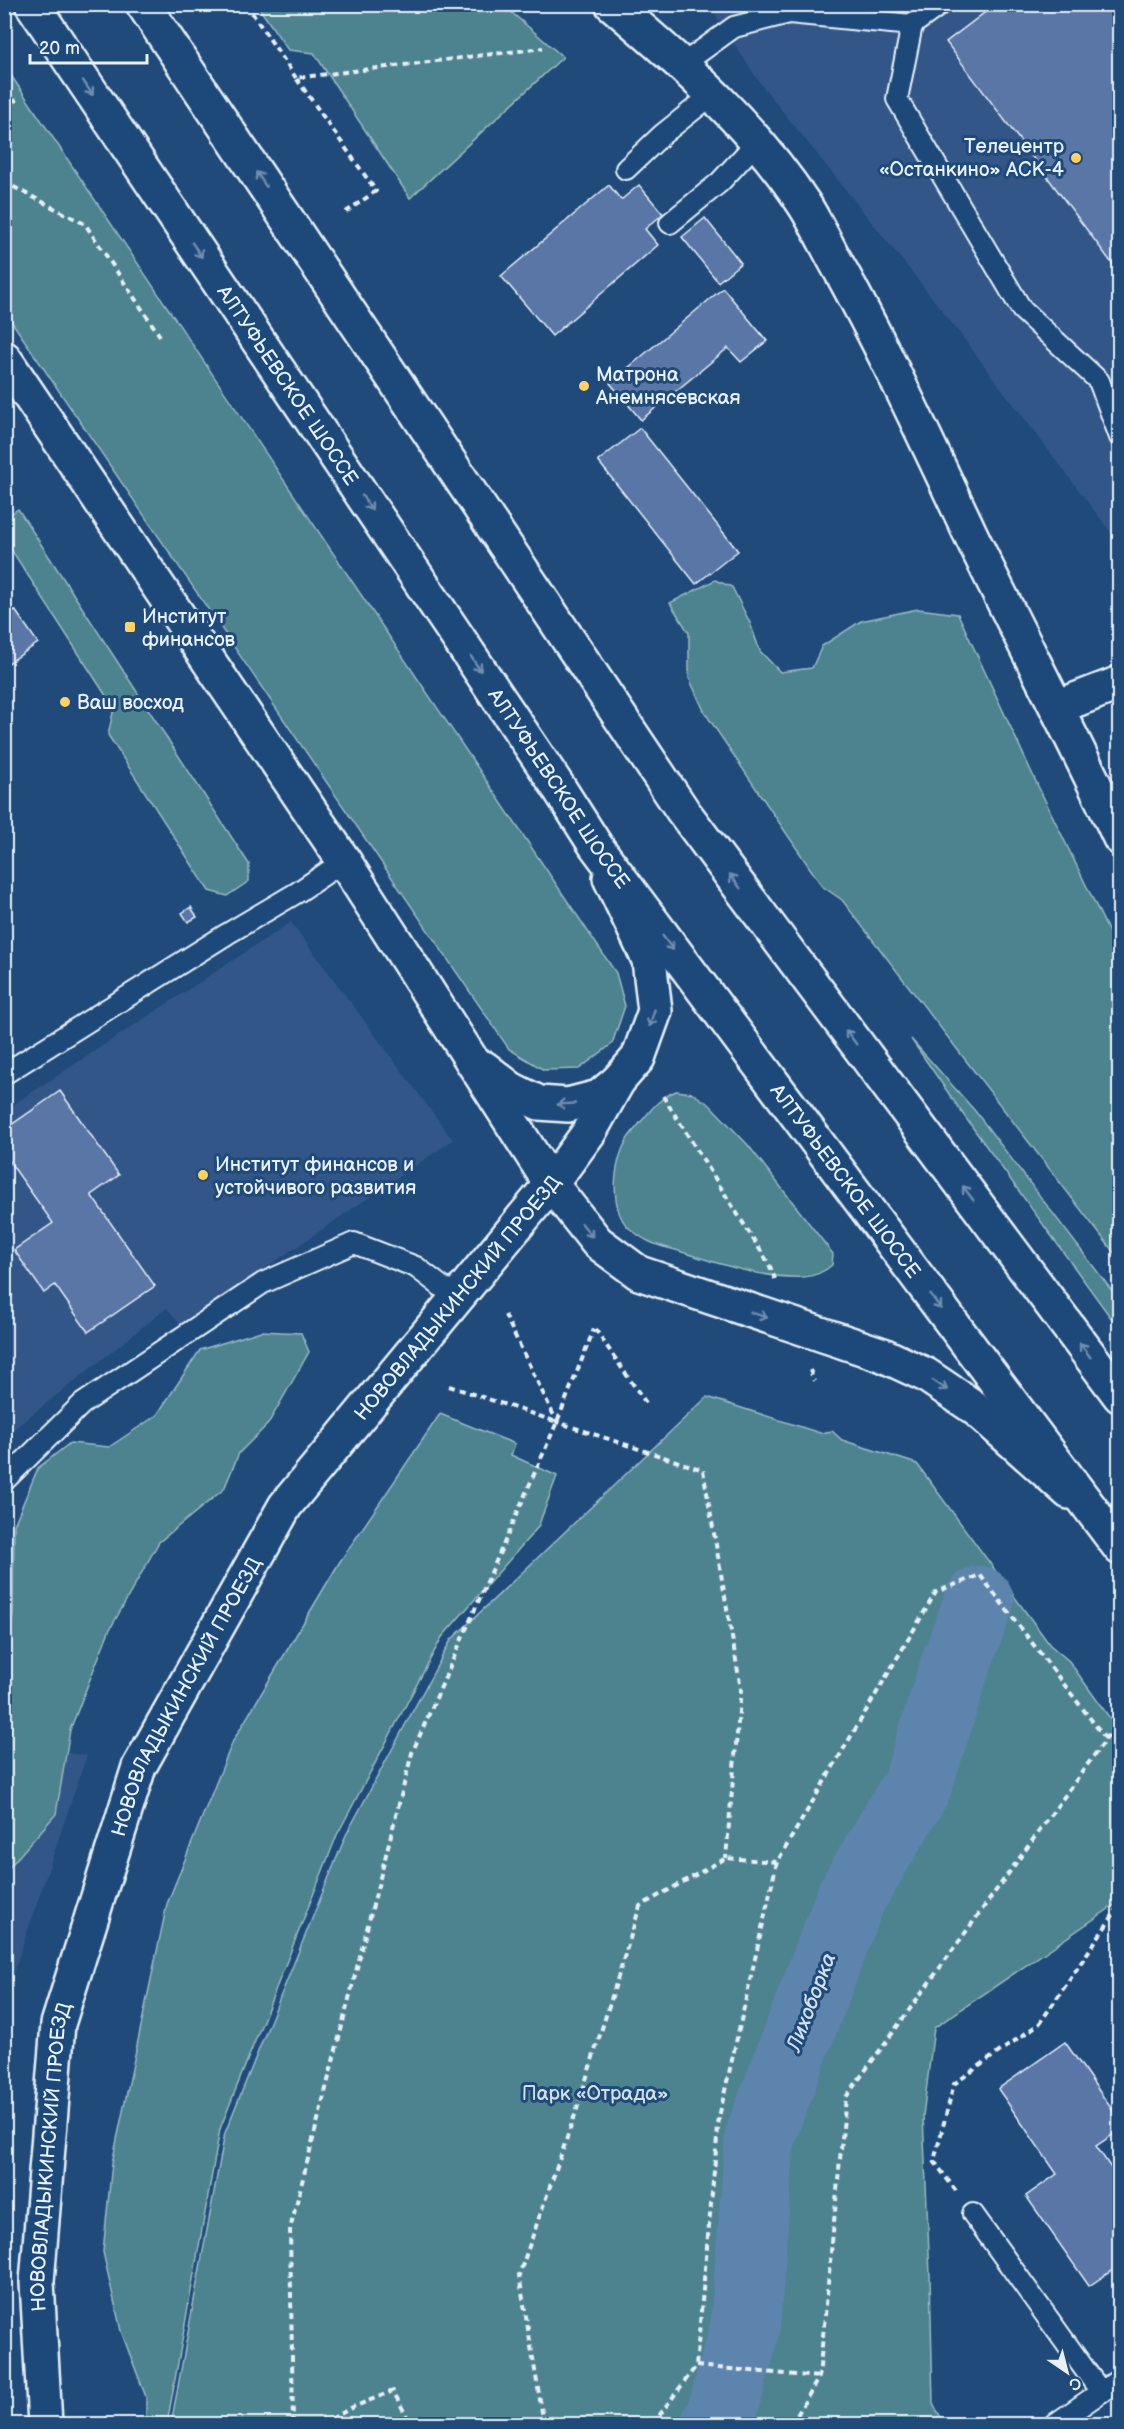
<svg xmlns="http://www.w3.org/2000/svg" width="1124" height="2429" font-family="'Balsamiq Sans',sans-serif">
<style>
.built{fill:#315788}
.green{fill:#4d828f;stroke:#9abac4;stroke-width:1.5}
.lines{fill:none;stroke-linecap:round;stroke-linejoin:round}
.river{stroke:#5d84ad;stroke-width:70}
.building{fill:#5a76a7;stroke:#e8f1f8;stroke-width:1.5}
.service-casing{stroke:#e8f1f8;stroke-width:24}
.minor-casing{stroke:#e8f1f8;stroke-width:38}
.tertiary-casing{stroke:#e8f1f8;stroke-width:38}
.secondary-casing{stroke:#e8f1f8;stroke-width:38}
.primary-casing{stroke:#e8f1f8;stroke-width:38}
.path{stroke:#e8f1f8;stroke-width:4;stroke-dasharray:6 4.5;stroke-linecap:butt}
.service{stroke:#1f4a7a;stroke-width:20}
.minor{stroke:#1f4a7a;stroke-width:33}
.tertiary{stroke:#1f4a7a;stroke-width:33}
.secondary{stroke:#1f4a7a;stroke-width:33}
.primary{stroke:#1f4a7a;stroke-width:33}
.oneway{stroke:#6f8dac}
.poi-dot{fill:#ffd166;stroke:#1f4a7a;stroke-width:2}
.labels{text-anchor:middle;stroke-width:6;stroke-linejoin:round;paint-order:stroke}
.poi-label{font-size:20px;fill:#e8f1f8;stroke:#1f4a7a;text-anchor:start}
.street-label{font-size:20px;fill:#e8f1f8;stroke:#1f4a7a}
.park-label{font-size:20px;fill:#d1e0e8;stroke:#1f4a7a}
.water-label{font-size:21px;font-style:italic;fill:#d3e1ed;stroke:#1f4a7a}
</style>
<rect width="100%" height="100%" fill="#1f4a7a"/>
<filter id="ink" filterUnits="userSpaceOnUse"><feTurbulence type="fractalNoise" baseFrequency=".0167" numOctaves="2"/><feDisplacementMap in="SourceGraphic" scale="12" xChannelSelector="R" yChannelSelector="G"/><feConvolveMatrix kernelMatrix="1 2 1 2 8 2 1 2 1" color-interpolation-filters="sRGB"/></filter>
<g filter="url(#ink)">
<g class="built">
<polygon points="709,5 1119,5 1119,543 938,305 760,83"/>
<polygon points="291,922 453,1140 181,1326 167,1308 5,1436 5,1110"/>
<polygon points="5,1748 87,1755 5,1998"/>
</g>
<g class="green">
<polygon points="257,5 503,5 563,57 410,198 314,53 288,50"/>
<polygon points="4,65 616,973 625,1006 612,1044 579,1069 544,1070 509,1049 5,312"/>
<polygon points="18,509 249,864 249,881 227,896 209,891 108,735 114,708 5,540 5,518"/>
<polygon points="715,580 732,587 750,623 760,651 780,672 812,668 822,646 861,621 918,609 958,614 1038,786 1119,953 1119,1259 842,900 822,886 705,713 689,678 689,633 670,603"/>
<polygon points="911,1039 975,1111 1119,1300 1119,1329 965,1117"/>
<path d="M676,1091L692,1093L710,1105L748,1145L833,1254L832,1265C824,1272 815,1276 804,1277C762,1279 717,1263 679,1251C669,1248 657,1246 648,1241C642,1238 635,1233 629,1228C607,1208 614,1155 631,1134C645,1118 656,1099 676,1091Z"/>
<polygon points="261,1331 301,1333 309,1352 268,1424 239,1453 224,1489 159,1542 109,1631 70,1730 56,1814 5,1872 4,1669 13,1615 14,1525 38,1468 70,1443 109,1447 157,1415 200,1350"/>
<polygon points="707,1397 820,1433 832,1431 842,1440 917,1464 1050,1645 1069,1661 1119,1731 1120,1894 1116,1904 934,2028 923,2116 930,2275 933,2404 945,2424 171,2424 225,2133 346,1835 451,1640"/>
<polygon points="440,1414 515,1444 511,1455 557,1476 538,1527 442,1637 337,1835 220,2129 167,2424 146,2424 146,2397 121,2331 103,2252 112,2163 167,1904 233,1741 339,1563"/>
</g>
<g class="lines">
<polyline class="river" points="716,2424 721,2416 745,2328 760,2136 851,1897 917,1786 954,1669 979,1601"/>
</g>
<g class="building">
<polygon points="996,4 1120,4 1120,274 946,42"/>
<polygon points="609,185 621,200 639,185 663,214 645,229 658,245 552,336 501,276"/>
<polygon points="705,218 741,263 718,282 682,237"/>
<polygon points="723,288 767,341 741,362 728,348 641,420 610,383"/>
<polygon points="640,428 738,551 696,584 598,461"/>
<polygon points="15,610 38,643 4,666 4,616"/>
<polygon points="191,907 197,917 188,922 182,913"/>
<polygon points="60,1091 119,1175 91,1195 155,1286 88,1332 55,1285 44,1293 14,1250 53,1223 4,1154 4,1130"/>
<polygon points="1065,2042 1120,2121 1120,2130 1096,2146 1120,2181 1120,2265 1089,2286 1026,2196 1057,2174 998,2089"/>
</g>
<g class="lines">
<defs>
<g id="service">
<polyline points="941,4 912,25 897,99 1022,310 1099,381 1120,437"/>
<polyline points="683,64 734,27 789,13 912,25"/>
<polyline points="626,169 663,134 713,94"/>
<polyline points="670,223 720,182 757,142"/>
<polyline points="4,1074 227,934 298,892 344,861"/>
<polyline points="4,1481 82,1404 263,1283 354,1243 416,1267 455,1297"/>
<polyline points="973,2214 1101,2392 1120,2379"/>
<polyline points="1055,2424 1101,2392"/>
</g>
<g id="minor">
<path id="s1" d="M45,2424L37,2282L58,2024L139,1767L285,1506L551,1184L590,1131L618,1081"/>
</g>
<polyline id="tertiary" points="1057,707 1120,683"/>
<g id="secondary">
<path d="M612,4C683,64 753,126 804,204C818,226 829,251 842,273C888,357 928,444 969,531C1018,634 1072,734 1120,838"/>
<polyline points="4,358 344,861 551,1184 597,1242 639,1273 883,1355 926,1375 975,1408 1069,1492"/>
<polyline points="484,1068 511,1089 539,1103 568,1105 599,1097 618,1081 638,1058 655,1011 649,960 610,878"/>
</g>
<g id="primary">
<path id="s2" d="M32,4L559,788L596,846L1120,1548"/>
<polyline points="143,4 683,811 1120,1396"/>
</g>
</defs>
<use href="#service" class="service-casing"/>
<use href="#minor" class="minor-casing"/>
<use href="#tertiary" class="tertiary-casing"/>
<use href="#secondary" class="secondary-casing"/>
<use href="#primary" class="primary-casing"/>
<g class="path">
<polyline points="246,4 296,78"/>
<polyline points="4,105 17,100"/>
<polyline points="4,182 85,224 160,336"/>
<polyline points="346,212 376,191 296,78 543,48"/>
<polyline points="663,1096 769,1264 775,1279"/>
<polyline points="505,1315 557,1422 703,1470 741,1689 726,1858"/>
<polyline points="595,1329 646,1403"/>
<polyline points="810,1370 814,1381"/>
<polyline points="449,1386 557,1422 594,1329"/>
<polyline points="956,2191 934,2161 954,2084 1040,2023 1120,1905"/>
<polyline points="696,2366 819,2377"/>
<polyline points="293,2424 290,2229 412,1753 557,1422"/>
<polyline points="322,2424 353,2407 393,2391 411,2424"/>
<polyline points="544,2424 519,2275 576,2112 640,1906 726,1858 777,1862"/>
<polyline points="653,2424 696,2366 719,2117 777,1862 936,1592 980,1575 1106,1739"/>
<polyline points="792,2424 819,2377 846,2097 1106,1739 1120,1715"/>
</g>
<use href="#service" class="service"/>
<use href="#minor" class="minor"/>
<use href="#tertiary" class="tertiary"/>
<use href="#secondary" class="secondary"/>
<use href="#primary" class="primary"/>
</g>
<defs><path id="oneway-shaft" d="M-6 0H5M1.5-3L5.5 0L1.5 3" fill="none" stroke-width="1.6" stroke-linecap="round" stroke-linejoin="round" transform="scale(1.5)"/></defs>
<g class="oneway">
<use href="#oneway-shaft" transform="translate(88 88) rotate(56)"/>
<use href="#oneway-shaft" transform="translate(261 179) rotate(-124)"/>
<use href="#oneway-shaft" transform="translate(197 250) rotate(56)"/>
<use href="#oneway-shaft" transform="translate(367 503) rotate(56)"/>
<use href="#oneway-shaft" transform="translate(476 664) rotate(56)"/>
<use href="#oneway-shaft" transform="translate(735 881) rotate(-127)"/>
<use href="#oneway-shaft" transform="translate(668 943) rotate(53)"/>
<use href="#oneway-shaft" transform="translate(652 1018) rotate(107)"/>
<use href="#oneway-shaft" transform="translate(851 1037) rotate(-127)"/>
<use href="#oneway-shaft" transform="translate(566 1104) rotate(177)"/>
<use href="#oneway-shaft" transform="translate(968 1193) rotate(-127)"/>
<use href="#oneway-shaft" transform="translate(587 1230) rotate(51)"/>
<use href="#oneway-shaft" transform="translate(936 1302) rotate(53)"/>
<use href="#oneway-shaft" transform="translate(759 1315) rotate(19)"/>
<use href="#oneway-shaft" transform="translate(1085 1350) rotate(-127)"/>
<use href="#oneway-shaft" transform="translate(940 1385) rotate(34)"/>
</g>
</g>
<g class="poi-dot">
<circle cx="1076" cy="158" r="6"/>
<circle cx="584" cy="386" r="6"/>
<rect x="124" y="621" width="12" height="12" rx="3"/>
<circle cx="65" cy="702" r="6"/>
<circle cx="203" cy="1175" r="6"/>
</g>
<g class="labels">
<g class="poi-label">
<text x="1064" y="153" text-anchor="end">Телецентр<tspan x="1064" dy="23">«Останкино» АСК-4</tspan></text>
<text x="596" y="381">Матрона<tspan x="596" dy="23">Анемнясевская</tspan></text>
<text x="142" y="623">Институт<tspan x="142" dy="23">финансов</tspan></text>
<text x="77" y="709">Ваш восход</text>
<text x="215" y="1171">Институт финансов и<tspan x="215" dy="23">устойчивого развития</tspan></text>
</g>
<g class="street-label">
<text dy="7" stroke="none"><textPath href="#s2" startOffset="459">АЛТУФЬЕВСКОЕ ШОССЕ</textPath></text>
<text dy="7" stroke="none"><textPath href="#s2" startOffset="945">АЛТУФЬЕВСКОЕ ШОССЕ</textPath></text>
<text dy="7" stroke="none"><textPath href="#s2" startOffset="1431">АЛТУФЬЕВСКОЕ ШОССЕ</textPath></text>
<text dy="7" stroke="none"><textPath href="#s1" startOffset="1240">НОВОВЛАДЫКИНСКИЙ ПРОЕЗД</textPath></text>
<text dy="7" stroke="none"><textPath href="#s1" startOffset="754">НОВОВЛАДЫКИНСКИЙ ПРОЕЗД</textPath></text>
<text dy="7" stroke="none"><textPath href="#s1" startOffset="268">НОВОВЛАДЫКИНСКИЙ ПРОЕЗД</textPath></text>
</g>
<g class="park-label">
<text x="595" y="2100">Парк «Отрада»</text>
</g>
<g class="water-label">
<text transform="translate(811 2002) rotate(-69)" y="7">Лихоборка</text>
</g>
</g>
<rect width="1124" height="2429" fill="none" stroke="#1f4a7a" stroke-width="24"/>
<rect x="12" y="12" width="1100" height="2405" fill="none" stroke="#e8f1f8" stroke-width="2" filter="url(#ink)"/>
<g transform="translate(1067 2372) rotate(145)" stroke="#1f4a7a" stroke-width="4.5" paint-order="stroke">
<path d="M0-4.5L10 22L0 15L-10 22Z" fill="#e8f1f8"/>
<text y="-9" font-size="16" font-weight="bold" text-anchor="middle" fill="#e8f1f8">С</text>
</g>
<path d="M30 54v9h117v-9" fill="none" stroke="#e8f1f8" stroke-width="3"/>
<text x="39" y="54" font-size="18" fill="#e8f1f8" stroke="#1f4a7a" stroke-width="4.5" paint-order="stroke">20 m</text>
</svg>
